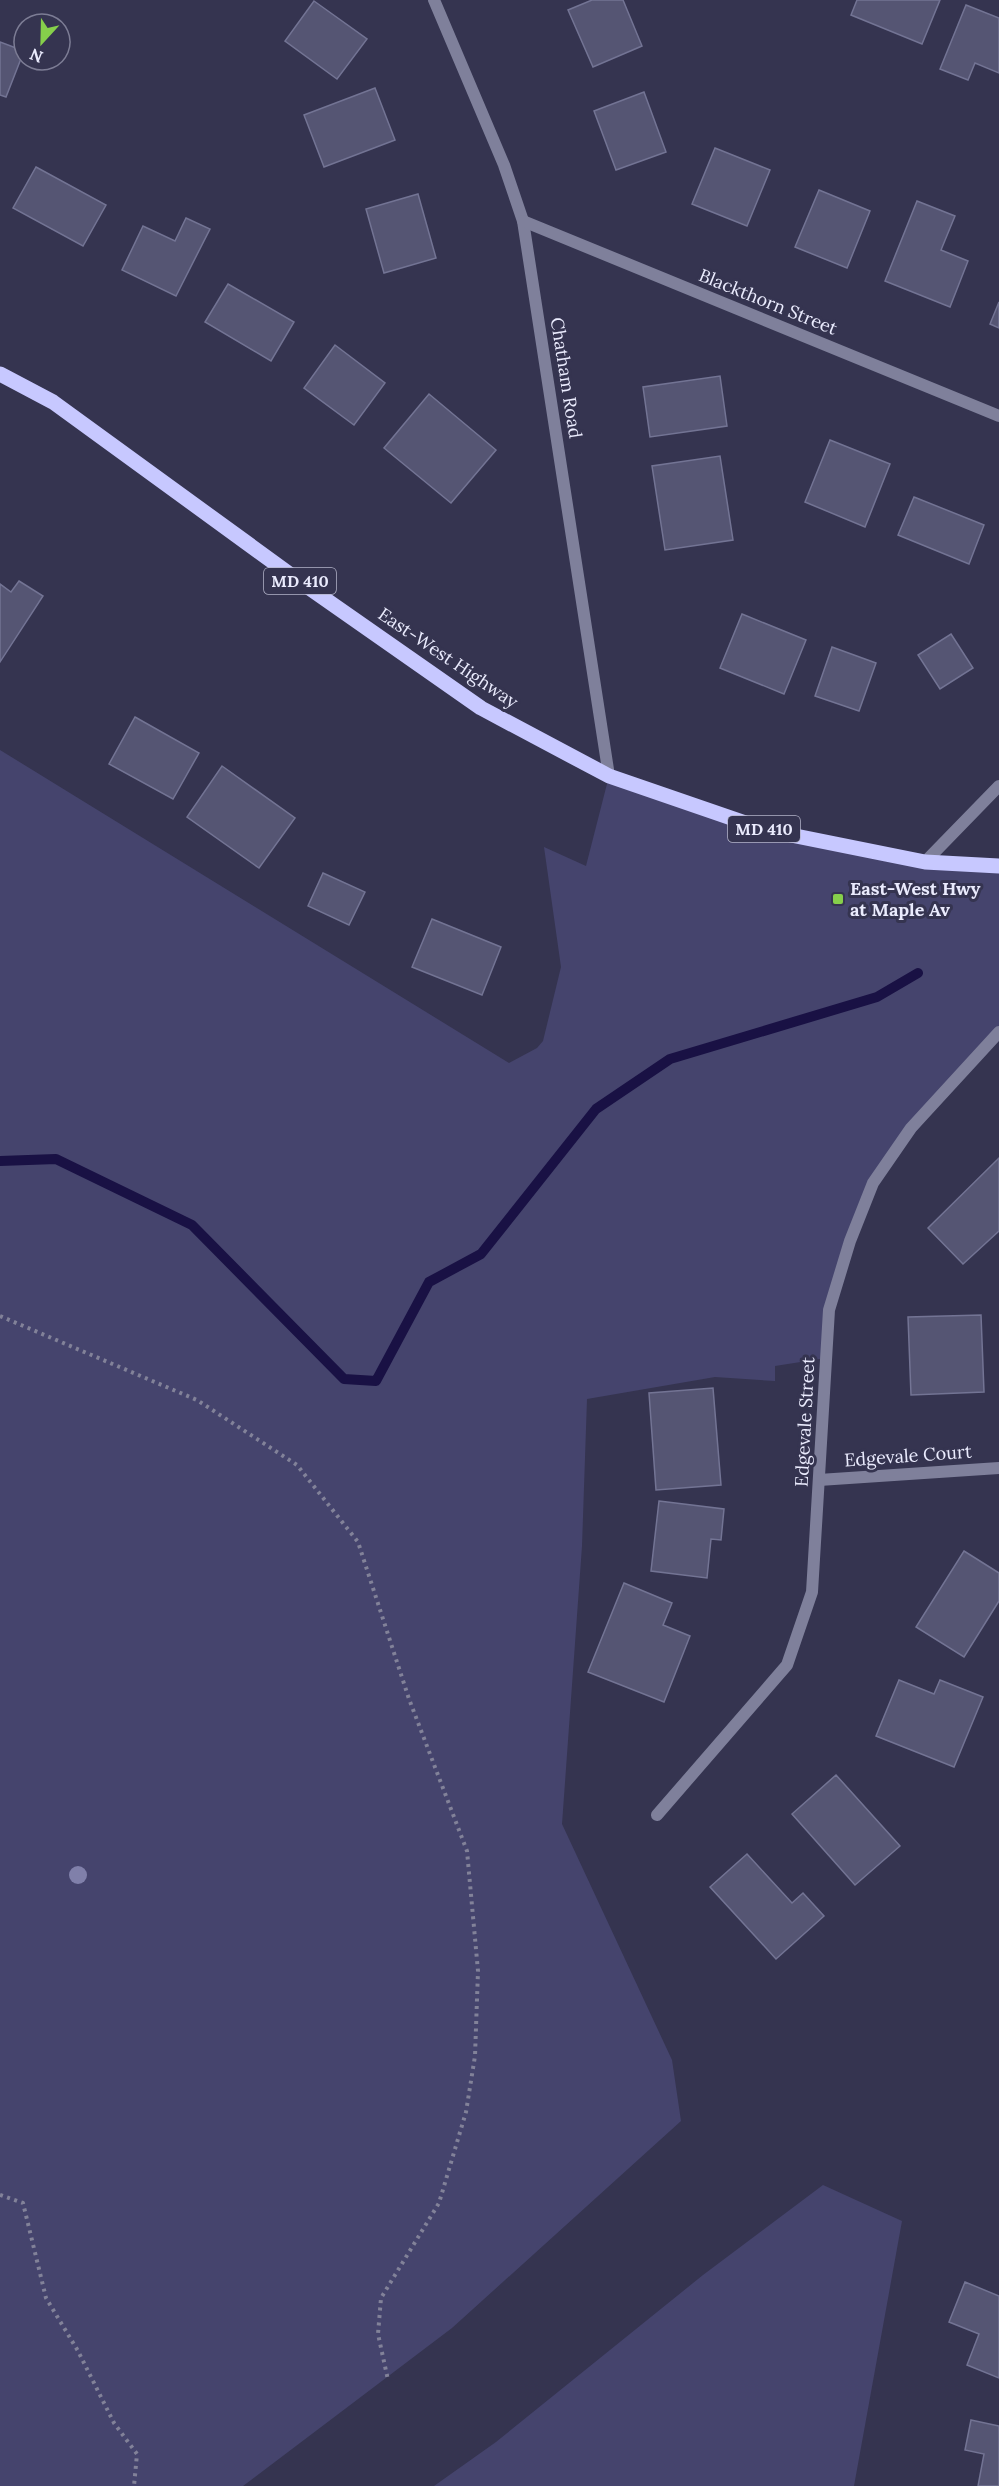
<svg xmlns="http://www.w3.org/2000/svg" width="999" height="2486" font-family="Lora,serif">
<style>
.green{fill:#45446d}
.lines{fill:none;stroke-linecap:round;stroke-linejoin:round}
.stream{stroke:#191144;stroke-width:10}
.building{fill:#555573;stroke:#737494;stroke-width:1.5}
.path{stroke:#828299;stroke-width:4;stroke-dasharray:3 4.5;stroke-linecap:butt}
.street{stroke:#7f809b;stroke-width:12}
.primary{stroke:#c7c8ff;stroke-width:15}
.tree{fill:#8080aa}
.poi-dot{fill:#86cf4b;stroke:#353450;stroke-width:2}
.labels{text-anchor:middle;stroke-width:6;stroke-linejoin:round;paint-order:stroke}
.shield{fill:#353450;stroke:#b4b4c9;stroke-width:1.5}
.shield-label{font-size:16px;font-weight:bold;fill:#eaebfd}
.street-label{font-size:18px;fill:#eaebfd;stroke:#353450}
.poi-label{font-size:18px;font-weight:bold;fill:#eaebfd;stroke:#353450;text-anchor:start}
</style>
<rect width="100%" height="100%" fill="#353450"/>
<g class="green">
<polygon points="0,750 509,1063 537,1048 543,1041 561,967 544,847 586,866 609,776 766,830 999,866 999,1032 873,1183 829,1310 826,1358 775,1366 775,1381 715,1377 587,1399 582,1546 562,1824 672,2060 681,2121 452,2328 243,2486 0,2486"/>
<polygon points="823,2185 902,2221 854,2486 434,2486 496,2442 703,2275"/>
</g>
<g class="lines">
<polyline class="stream" points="0,1161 56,1159 192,1225 344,1379 376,1381 429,1282 481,1254 596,1109 670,1059 877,997 918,973"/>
</g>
<g class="building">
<polygon points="592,0 623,0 642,46 593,67 568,10"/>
<polygon points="857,0 940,0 922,44 851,15"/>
<polygon points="314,1 367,39 337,79 285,41"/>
<polygon points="966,5 999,18 999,73 975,63 968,80 940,69"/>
<polygon points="0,42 24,51 6,97 0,95"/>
<polygon points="375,88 395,140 324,167 304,115"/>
<polygon points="644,92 666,152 616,170 594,111"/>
<polygon points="715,148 770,170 747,226 692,204"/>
<polygon points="36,167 106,205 83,246 13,208"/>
<polygon points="819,190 870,211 847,268 795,247"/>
<polygon points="418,194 436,258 384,273 366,209"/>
<polygon points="917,201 955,216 941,250 968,261 950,307 885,281"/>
<polygon points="186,218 210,229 176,296 122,270 143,226 175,241"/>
<polygon points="228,284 294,322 271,361 205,322"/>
<polygon points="999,302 999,328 990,324"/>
<polygon points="335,345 385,383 354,425 304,388"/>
<polygon points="720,376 727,426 650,437 643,387"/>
<polygon points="429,394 496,450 451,503 384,448"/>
<polygon points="830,440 890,464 865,527 805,502"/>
<polygon points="720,456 733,540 665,550 652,466"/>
<polygon points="914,497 984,525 969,564 898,535"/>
<polygon points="19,581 43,596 0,662 0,584 11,592"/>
<polygon points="742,614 806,640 784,694 720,668"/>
<polygon points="951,634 973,668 940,689 918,655"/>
<polygon points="832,647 876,663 859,711 815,696"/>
<polygon points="135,717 199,753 173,799 109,764"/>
<polygon points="222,766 295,818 259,868 187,817"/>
<polygon points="323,873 365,892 349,925 308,906"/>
<polygon points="432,919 501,947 482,995 412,967"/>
<polygon points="999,1158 999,1231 963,1264 928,1228"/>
<polygon points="981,1315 984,1392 911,1395 908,1317"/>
<polygon points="713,1388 721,1485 656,1490 649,1393"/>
<polygon points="659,1501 724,1509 721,1540 711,1539 707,1578 651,1571"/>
<polygon points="964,1551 999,1573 999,1601 964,1657 916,1627"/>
<polygon points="624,1583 672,1603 663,1625 690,1636 664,1702 588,1672"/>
<polygon points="899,1680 934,1694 940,1680 983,1697 954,1767 876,1736"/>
<polygon points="836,1775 900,1846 855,1885 792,1814"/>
<polygon points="747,1854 792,1903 803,1893 824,1916 776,1959 710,1887"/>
<polygon points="965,2282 999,2296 999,2378 967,2365 979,2334 949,2322"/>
<polygon points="971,2420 999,2426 999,2486 978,2486 984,2454 965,2450"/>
</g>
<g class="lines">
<g class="path">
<polyline points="0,1316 197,1400 297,1465 358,1542 409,1699 467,1851 478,1971 475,2056 466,2112 439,2203 381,2298 378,2334 388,2380"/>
<polyline points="0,2195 23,2203 46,2298 78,2351 114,2423 137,2454 134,2486"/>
</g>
<g class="street">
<polyline points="434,0 504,165 523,221 609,776"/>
<polyline points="523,221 999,416"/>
<polyline points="925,862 999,786"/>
<polyline points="819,1480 999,1468"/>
<polyline points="657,1815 787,1665 812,1592 829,1310 850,1241 873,1183 911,1128 999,1032"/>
</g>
<polyline class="primary" points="0,374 53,402 295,578 481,708 609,776 766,830 925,862 999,866"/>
</g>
<circle class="tree" cx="78" cy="1875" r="9"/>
<rect class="poi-dot" x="832" y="893" width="12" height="12" rx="3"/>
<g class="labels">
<g class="shield">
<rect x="264" y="568" width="72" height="26" rx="4.5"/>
<rect x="728" y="816" width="72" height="26" rx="4.5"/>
</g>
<g class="shield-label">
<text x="300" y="587">MD 410</text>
<text x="764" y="835">MD 410</text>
</g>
<g class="street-label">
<text transform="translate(768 302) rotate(22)" y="6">Blackthorn Street</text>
<text transform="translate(566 378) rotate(81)" y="6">Chatham Road</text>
<text transform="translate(448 658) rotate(34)" y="6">East-West Highway</text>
<text transform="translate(805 1422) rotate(-87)" y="6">Edgevale Street</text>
<text transform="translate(908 1456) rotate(-4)" y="6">Edgevale Court</text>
</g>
<g class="poi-label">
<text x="850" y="895">East-West Hwy<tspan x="850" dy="21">at Maple Av</tspan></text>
</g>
</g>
<g transform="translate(42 42) rotate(202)"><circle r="28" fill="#353450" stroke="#7d7d95" stroke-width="1.5"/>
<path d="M0-4.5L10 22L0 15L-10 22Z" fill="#86cf4b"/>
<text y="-9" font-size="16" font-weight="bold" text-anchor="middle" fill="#eaebfd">N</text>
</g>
</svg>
